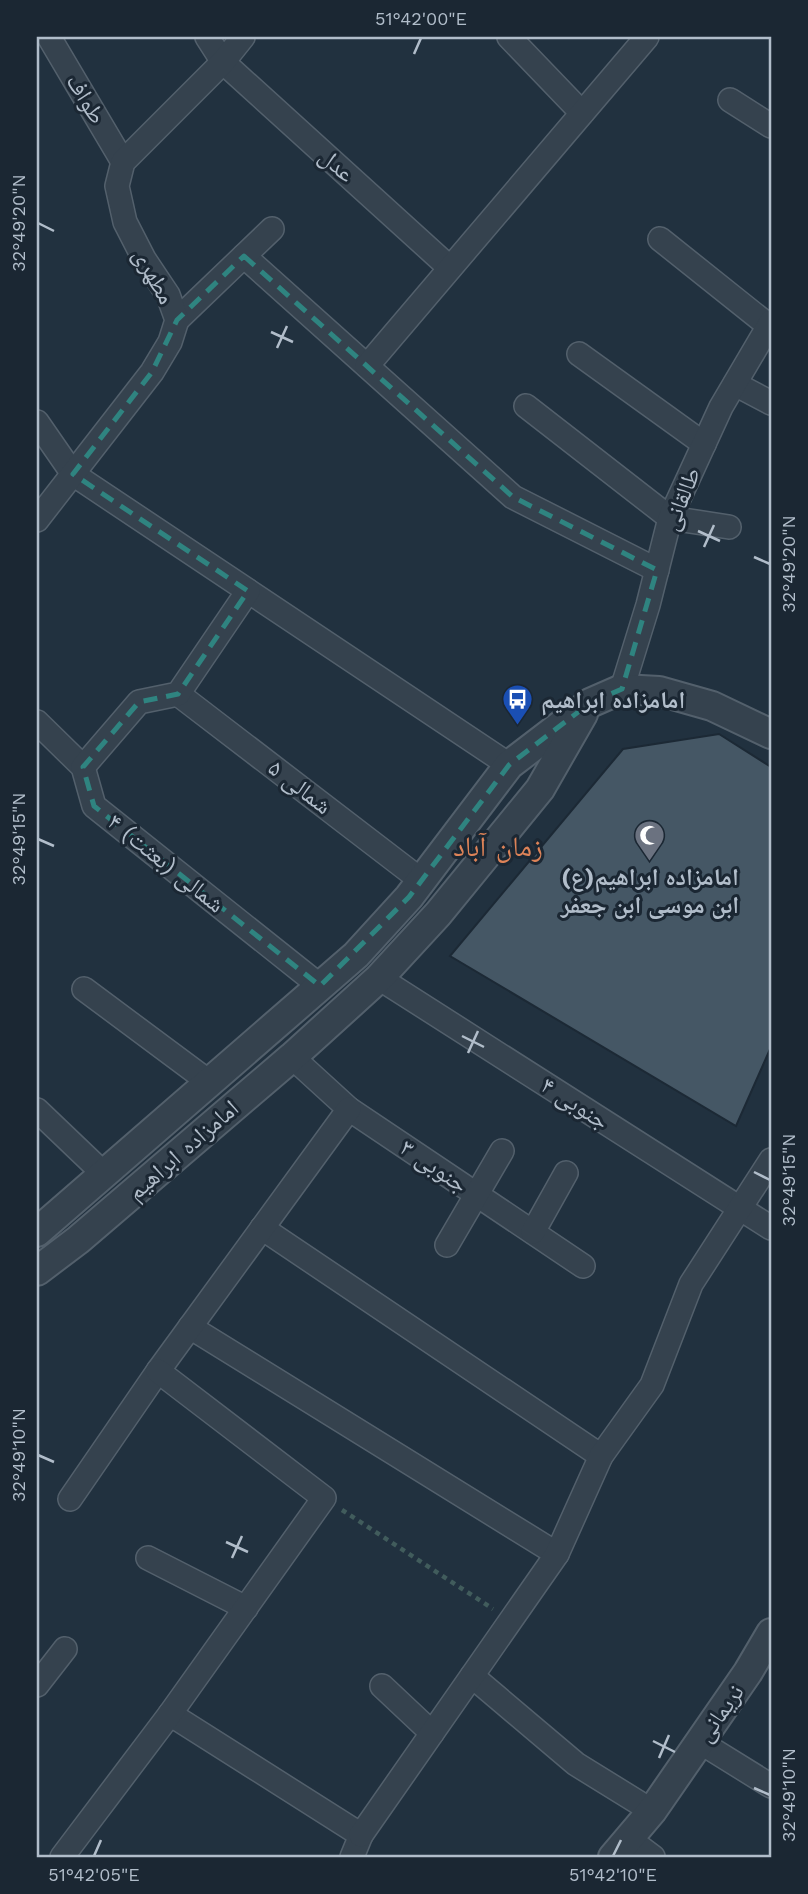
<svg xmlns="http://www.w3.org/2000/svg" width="808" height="1894" font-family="'Work Sans','Noto Naskh Arabic',sans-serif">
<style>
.building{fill:#455765;stroke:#1c2935;stroke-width:2}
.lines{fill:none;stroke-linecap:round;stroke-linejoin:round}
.minor-casing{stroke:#53606c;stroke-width:26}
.tertiary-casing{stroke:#53606c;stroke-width:32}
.path{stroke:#415c5c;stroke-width:4.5;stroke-dasharray:5 5;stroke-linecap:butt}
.minor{stroke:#35424e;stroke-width:23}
.tertiary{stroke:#35424e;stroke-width:28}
.marked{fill:none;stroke:#2f8480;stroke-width:5;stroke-dasharray:14 9;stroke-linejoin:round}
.ticks{fill:none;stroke:#b1bdca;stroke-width:2.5}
.labels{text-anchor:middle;stroke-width:6;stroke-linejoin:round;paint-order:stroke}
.street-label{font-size:24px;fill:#b1bdca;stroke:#1b2733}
.poi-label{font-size:24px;font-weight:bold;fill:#b1bdca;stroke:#1b2733;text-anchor:start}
.quarter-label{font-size:28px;fill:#dd8358;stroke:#1b2733}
.neatline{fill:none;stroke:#b1bdca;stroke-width:2.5}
.ticks-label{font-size:18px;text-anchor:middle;fill:#b1bdca}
</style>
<rect width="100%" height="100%" fill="#21313f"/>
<polygon class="building" points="719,734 771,767 771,1047 736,1126 450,956 623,749"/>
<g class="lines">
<defs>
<g id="minor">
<polyline points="49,37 123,162"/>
<polyline points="207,37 223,62 450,268"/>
<polyline points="509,37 582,113"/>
<polyline points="730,100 771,126"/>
<polyline points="660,239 769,326"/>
<polyline points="244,256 513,497 657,570"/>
<polyline points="177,320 272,229"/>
<polyline points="579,354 704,444"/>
<polyline points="367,366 647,37"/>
<polyline points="735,384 771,403"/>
<polyline points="526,406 670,518 729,527"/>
<polyline points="37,422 73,474 509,765"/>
<polyline points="37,520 152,372 170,342 177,320 168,295 144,259 125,222 117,186 123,162 223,62 243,37"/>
<polyline points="622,689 648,605 670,518 721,407 771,322"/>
<polyline points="178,694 422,881"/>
<polyline points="37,722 83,767 94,806 320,986"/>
<polyline points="83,767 139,702 178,694 248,591"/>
<polyline points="379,978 771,1228"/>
<polyline points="84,989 209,1082"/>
<polyline points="292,1057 349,1109 583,1266"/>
<polyline points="37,1110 104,1174"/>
<polyline points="262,1228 601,1456"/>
<polyline points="533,1232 566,1173"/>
<polyline points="447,1245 502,1151"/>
<polyline points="190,1327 557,1554"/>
<polyline points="70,1499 158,1371 349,1109"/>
<polyline points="148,1558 246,1608"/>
<polyline points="472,1676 576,1764 652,1811"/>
<polyline points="37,1685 65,1649"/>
<polyline points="382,1686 432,1733"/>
<polyline points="170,1714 361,1835 352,1857"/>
<polyline points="700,1742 771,1786"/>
<polyline points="361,1835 557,1554 601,1456 652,1385 691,1284 771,1160"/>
<polyline points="629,1839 653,1857"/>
<polyline points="62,1857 170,1714 324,1498 158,1371"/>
</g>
<g id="tertiary">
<polyline points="37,1232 356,955 409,897 509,765 590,703 622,689 659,691 712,706 771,734"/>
<polyline points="37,1271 78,1240 292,1057 379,978 438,914 540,789 583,714"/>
<polyline points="613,1857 652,1811 748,1672 771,1633"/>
</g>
</defs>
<use href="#minor" class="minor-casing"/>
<use href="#tertiary" class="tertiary-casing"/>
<polyline class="path" points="342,1510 493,1609"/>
<use href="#minor" class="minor"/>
<use href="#tertiary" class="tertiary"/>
</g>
<path class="marked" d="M244,256L513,497L657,570L622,689L590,703L509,765L409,897L320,986L94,806L83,767L139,702L178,694L248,591L73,474L152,372L177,320Z"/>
<path class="ticks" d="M414,54L421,38M38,223L54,231M271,332L293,342M277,348L287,326M698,531L720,541M704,547L714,525M754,557L770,564M38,839L54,846M462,1036L484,1047M468,1053L478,1031M754,1172L770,1180M38,1455L54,1462M226,1542L248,1552M232,1558L242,1536M653,1741L675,1752M659,1758L669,1735M754,1788L770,1795M94,1856L101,1840M613,1856L621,1840"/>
<defs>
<symbol id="bus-pin" viewBox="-11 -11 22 30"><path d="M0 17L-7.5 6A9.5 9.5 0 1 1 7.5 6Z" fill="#1a4fb4" stroke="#1b2733"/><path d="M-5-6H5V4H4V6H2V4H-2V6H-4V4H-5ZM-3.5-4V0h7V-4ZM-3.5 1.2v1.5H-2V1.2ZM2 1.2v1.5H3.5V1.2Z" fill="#fff"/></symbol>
<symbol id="mosque-pin" viewBox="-11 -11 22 30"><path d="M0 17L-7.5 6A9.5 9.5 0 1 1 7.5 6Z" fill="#6b7280" stroke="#1b2733"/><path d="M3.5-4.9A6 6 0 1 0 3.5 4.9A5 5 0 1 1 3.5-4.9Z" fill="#fff"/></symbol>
</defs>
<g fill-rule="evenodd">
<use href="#bus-pin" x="500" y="682" width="35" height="47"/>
<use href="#mosque-pin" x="632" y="818" width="35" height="47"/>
</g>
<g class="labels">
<g class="street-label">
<text transform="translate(86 99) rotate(59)" y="8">طواف</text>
<text transform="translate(337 165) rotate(42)" y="8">عدل</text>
<text transform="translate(154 276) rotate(61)" y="8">مطهری</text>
<text transform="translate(681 499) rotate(-68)" y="8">طالقانی</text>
<text transform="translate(300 787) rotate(38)" y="8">۵ شمالی</text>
<text transform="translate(166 863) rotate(39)" y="8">۴ شمالی (بعثت)</text>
<text transform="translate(575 1103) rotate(33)" y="8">۴ جنوبی</text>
<text transform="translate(183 1150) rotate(-41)" y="8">امامزاده ابراهیم</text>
<text transform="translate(434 1166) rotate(34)" y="8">۳ جنوبی</text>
<text transform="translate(720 1713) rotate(-55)" y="8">نریمانی</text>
</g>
<g class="poi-label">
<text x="541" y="708">امامزاده ابراهیم</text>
<text x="650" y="885" text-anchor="middle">(ع)امامزاده ابراهیم<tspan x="650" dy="28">ابن موسی ابن جعفر</tspan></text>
</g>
<g class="quarter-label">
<text x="498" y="856">زمان آباد</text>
</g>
</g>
<rect width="808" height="1894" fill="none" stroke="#1b2733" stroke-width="77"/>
<rect x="38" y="38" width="732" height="1818" class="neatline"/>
<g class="ticks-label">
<text x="421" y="25">51°42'00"E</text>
<text transform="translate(19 223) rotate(-90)" y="6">32°49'20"N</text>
<text transform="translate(789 564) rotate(-90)" y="6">32°49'20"N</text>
<text transform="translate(19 839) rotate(-90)" y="6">32°49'15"N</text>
<text transform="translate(789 1180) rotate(-90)" y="6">32°49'15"N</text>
<text transform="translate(19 1455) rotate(-90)" y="6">32°49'10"N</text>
<text transform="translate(789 1795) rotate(-90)" y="6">32°49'10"N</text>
<text x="94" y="1881">51°42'05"E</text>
<text x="613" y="1881">51°42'10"E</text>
</g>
</svg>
